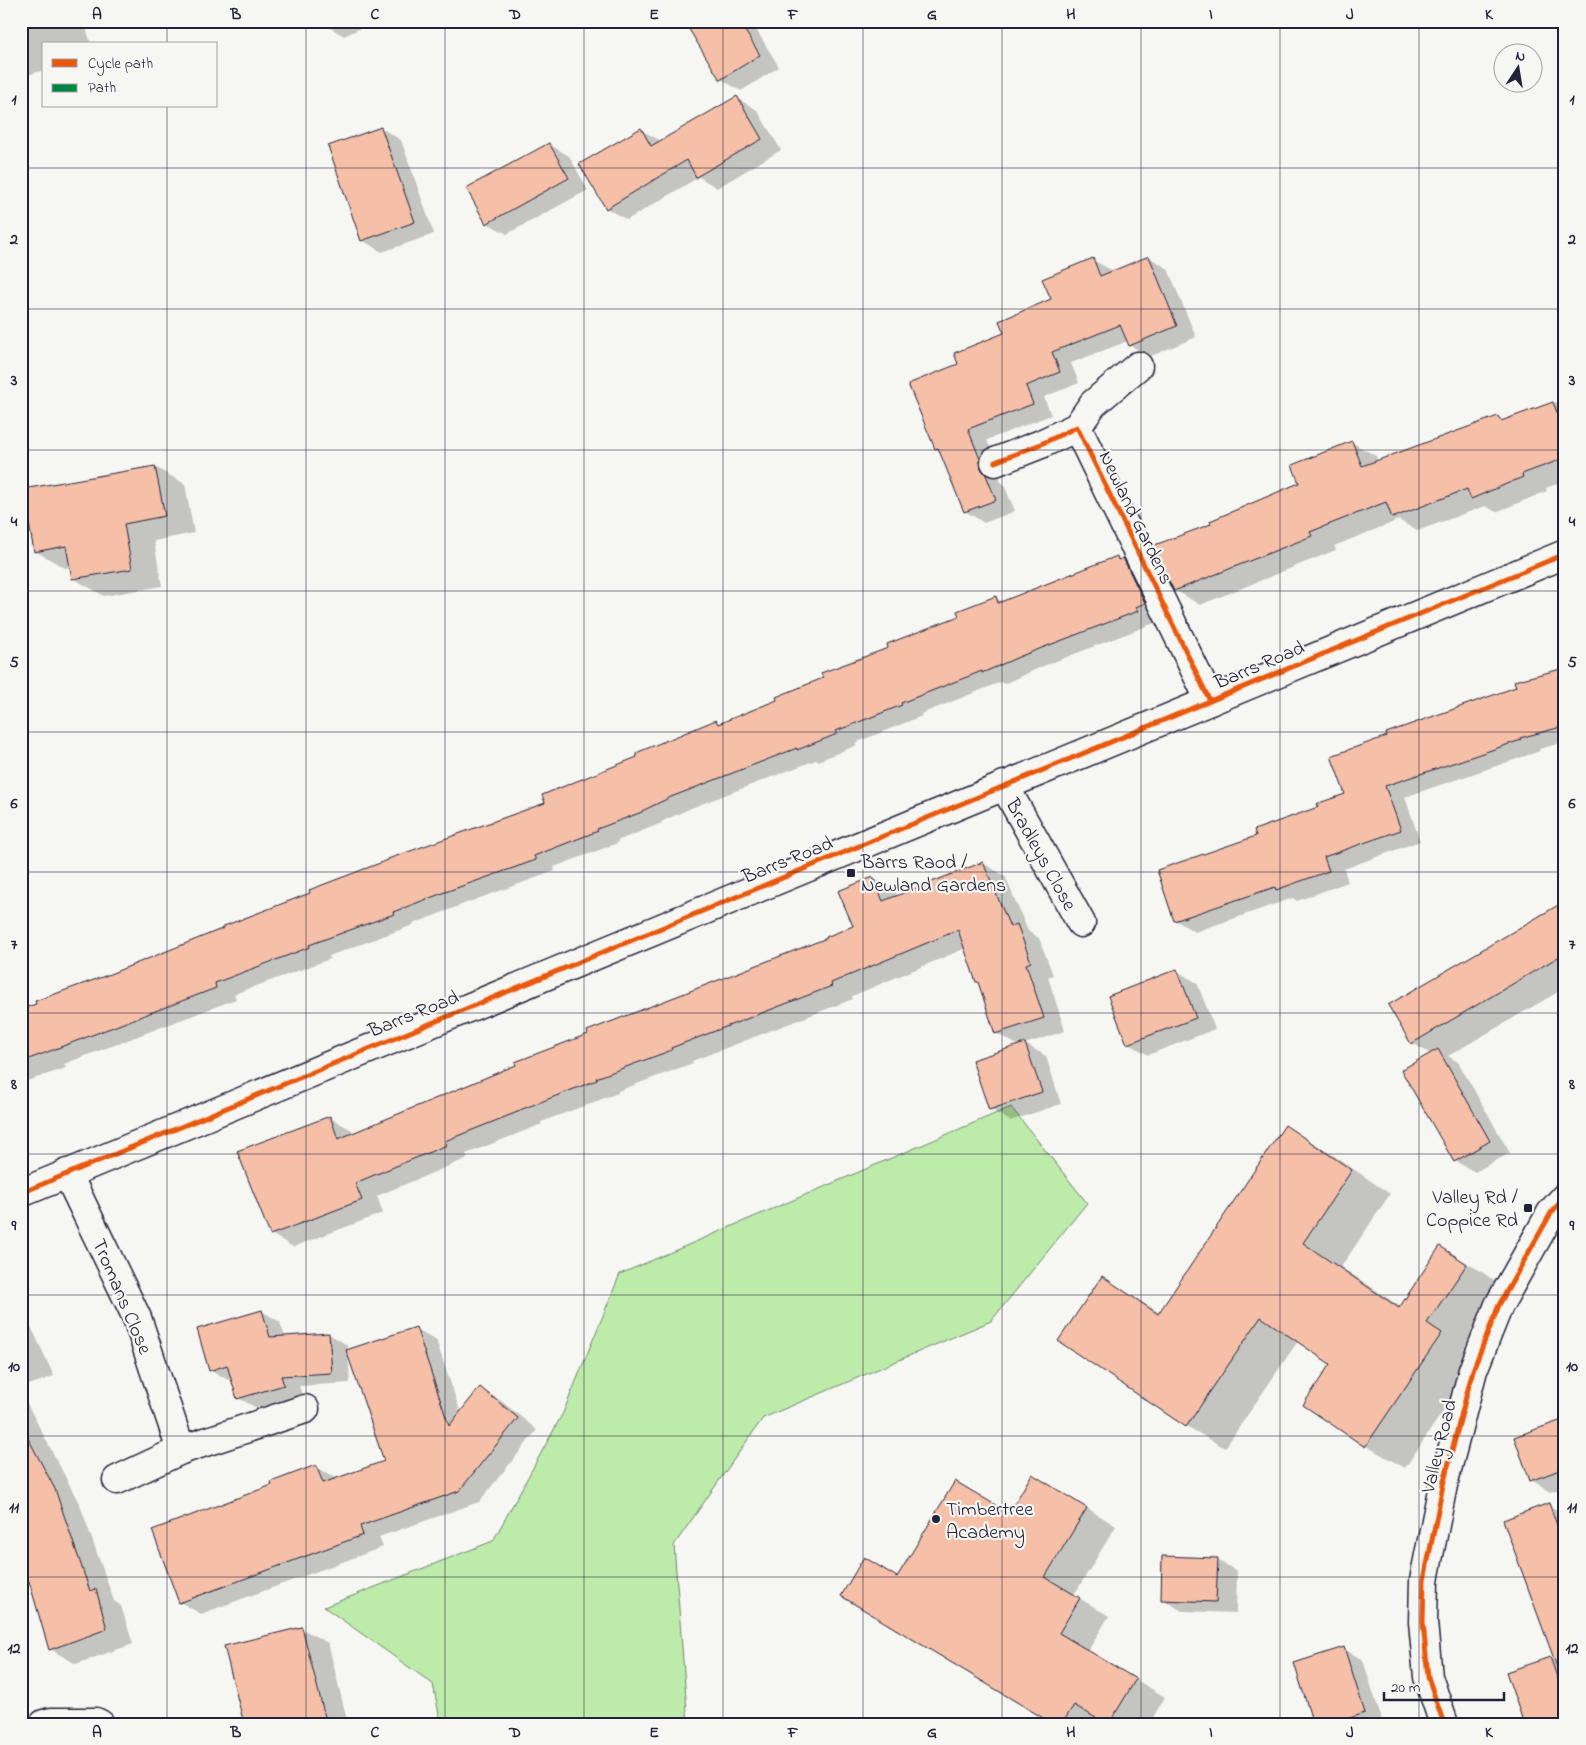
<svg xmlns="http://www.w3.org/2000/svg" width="1586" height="1745" font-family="'Indie Flower',sans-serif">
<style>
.green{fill:#bdebaa;stroke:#708672}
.shadow{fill:#0003}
.building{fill:#f5bfa8;stroke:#22223b}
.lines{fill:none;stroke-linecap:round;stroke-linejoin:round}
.minor-casing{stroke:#22223b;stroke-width:31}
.minor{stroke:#f6f6f2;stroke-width:28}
.quiet{stroke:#00873e;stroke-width:4;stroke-dasharray:8 4;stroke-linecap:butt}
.cycleway-casing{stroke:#f6f6f2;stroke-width:8}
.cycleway{stroke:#e8590c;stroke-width:5}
.grid{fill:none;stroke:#22223b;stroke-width:1;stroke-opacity:0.55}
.poi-dot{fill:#22223b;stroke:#f6f6f2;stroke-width:2}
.labels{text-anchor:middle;stroke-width:4.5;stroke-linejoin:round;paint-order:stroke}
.street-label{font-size:20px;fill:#22223b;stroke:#f6f6f2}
.poi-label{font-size:20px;fill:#22223b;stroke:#f6f6f2;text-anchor:start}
.neatline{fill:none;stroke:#22223b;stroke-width:2}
.grid-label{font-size:16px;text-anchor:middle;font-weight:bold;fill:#22223b}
</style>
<rect width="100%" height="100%" fill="#f6f6f2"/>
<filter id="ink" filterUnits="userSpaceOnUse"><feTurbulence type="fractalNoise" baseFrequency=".02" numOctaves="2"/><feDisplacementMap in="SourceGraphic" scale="10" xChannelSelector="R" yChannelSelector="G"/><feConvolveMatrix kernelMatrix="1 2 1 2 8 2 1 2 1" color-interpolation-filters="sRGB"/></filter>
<g filter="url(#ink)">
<polygon class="green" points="1011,1107 1087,1203 991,1321 763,1418 674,1545 688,1724 441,1724 433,1684 324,1607 493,1541 563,1413 620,1274"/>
<g class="shadow">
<polygon points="21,21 84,21 91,44 44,44 44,70 21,77"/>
<polygon points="323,21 376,21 344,36 324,24"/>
<polygon points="685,21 751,21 779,67 741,91 721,79"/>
<polygon points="737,98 757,110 781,150 717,188 699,177 627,220 606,208 641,130 661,141"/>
<polygon points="381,128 401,140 434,234 382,252 362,240"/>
<polygon points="549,144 569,156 588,190 507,234 487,223"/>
<polygon points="1149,257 1168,269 1196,337 1149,357 1130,345 1128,341 1071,363 1079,383 1044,397 1051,415 987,440 999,471 1000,480 1005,487 1015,511 984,523 965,511 941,452 936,448 960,365 1053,300 1093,260 1113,271"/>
<polygon points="1565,399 1565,481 1546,488 1547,491 1496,512 1485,506 1417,531 1399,520 1334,546 1336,550 1200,605 1175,590 1212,524 1301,484 1351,442 1376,456 1378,462 1498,417 1505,421"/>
<polygon points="155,467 185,484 194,533 154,541 162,586 104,596 74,579 72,567 65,568 35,551"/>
<polygon points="1117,558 1121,560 1123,559 1143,571 1157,622 1041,667 1004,684 1001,682 921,714 922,716 855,743 857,745 818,761 816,760 691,808 661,822 662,823 617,841 618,843 554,867 555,871 469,902 413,924 413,925 329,956 330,959 234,994 236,999 64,1064 66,1068 21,1083 21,1011 546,804 639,757 716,722 720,724 778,700 961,617 996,598 1003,602"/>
<polygon points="1565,669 1565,742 1539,749 1540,751 1405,797 1420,841 1344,869 1348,882 1297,901 1293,898 1195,932 1175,920 1258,837 1346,795 1517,688"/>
<polygon points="983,863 1005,876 1028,931 1039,938 1053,975 1048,977 1065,1031 1025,1044 1046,1056 1061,1104 1010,1121 990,1109 1019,1046 996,1033 980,982 966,948 852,996 853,999 692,1061 693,1063 618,1091 618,1093 541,1122 542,1124 466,1154 468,1158 377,1196 383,1213 293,1247 271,1234 329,1117 352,1130 353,1134 828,939 854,926 873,878 895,891 898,897"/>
<polygon points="1565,903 1565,988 1448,1056 1458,1062 1510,1153 1475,1172 1455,1161 1431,1054 1412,1043"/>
<polygon points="1177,971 1197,983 1215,1029 1148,1055 1128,1043"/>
<polygon points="1285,1127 1324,1149 1390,1194 1341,1267 1401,1307 1441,1248 1479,1270 1505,1288 1465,1346 1480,1356 1405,1468 1366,1446 1332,1364 1298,1341 1225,1448 1186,1426 1102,1278 1160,1313"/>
<polygon points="262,1311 280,1322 285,1337 329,1334 347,1345 348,1351 415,1328 436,1340 461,1414 480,1389 500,1400 537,1430 479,1502 379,1537 383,1547 201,1614 180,1602 274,1486 316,1467 336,1478 386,1462 348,1354 350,1383 299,1386 302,1396 257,1408 238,1398 233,1379 228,1380 210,1370"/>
<polygon points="21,1316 28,1320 54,1376 21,1388"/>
<polygon points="21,1392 80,1505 114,1601 121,1606 133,1644 76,1664 50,1649 31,1586 24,1582 21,1573"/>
<polygon points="1565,1421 1565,1487 1551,1492 1531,1480"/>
<polygon points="1063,1493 1116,1526 1074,1595 1109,1616 1088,1651 1165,1697 1149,1724 1108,1724 1104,1721 1102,1724 1055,1724 898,1578 1010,1514"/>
<polygon points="1548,1505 1565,1514 1565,1724 1508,1673 1555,1657"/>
<polygon points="1217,1560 1237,1571 1236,1613 1182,1611 1162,1599"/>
<polygon points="302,1629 328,1643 348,1724 245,1724"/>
<polygon points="1344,1649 1363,1660 1383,1724 1315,1724"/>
</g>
<g class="building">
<polygon points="684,21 739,21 760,55 720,80"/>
<polygon points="737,96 762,139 696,177 687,160 606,209 579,164 641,128 651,146"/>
<polygon points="381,127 415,222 361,241 328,146"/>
<polygon points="549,143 569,178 486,224 466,188"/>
<polygon points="1149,256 1177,326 1129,346 1120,325 1052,352 1060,372 1026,386 1033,404 968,429 980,459 981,468 986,475 996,500 964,512 938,448 935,449 908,384 958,364 954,353 1004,333 999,321 1051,299 1042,279 1093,258 1100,276"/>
<polygon points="1553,402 1565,433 1565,458 1522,474 1523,477 1471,499 1467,489 1392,518 1386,502 1310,532 1312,536 1174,591 1152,546 1211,524 1210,521 1299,483 1292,465 1352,441 1362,466 1498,416 1501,421"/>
<polygon points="155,466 165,516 124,524 132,569 72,579 66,546 34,552 23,489"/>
<polygon points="1117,556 1118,560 1123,558 1145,603 1136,607 1138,611 1021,656 982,673 982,671 901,703 902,705 836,731 837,734 797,750 797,748 671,797 642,811 642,812 597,829 598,831 534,856 536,860 448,891 393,912 394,914 309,945 310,947 215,983 216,988 21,1062 21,1009 36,1004 35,1001 105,976 224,928 224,926 310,893 309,890 388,860 388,859 545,803 542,795 637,757 636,753 716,720 718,724 777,700 776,697 823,678 821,673 888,648 887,644 959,616 957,611 996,596 998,603"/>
<polygon points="1565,668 1565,726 1520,738 1521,740 1385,786 1401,830 1324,857 1329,871 1276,890 1275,887 1174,921 1157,870 1256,836 1254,830 1318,807 1316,804 1345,794 1331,756 1387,736 1386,733 1516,687 1514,681"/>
<polygon points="983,862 1010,927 1017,924 1031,962 1026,964 1044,1018 995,1034 978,982 976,982 958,930 831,983 832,986 671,1048 672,1050 596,1078 597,1080 520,1110 520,1111 445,1141 447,1145 355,1183 362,1200 270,1235 237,1151 330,1116 338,1139 516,1065 515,1062 588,1034 587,1031 827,938 826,937 853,926 838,891 873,877 883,901"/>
<polygon points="1565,901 1565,953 1411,1044 1388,1005"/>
<polygon points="1177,969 1196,1018 1127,1044 1108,996"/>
<polygon points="1025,1043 1042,1092 989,1110 972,1060"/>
<polygon points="1438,1049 1490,1141 1454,1162 1401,1070"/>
<polygon points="1285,1125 1352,1170 1303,1243 1399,1308 1440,1246 1467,1264 1427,1323 1442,1333 1365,1447 1303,1405 1330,1364 1261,1317 1186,1427 1058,1341 1102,1276 1158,1314"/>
<polygon points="262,1310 270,1337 329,1333 332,1373 281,1376 284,1385 237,1399 227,1365 209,1371 197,1329"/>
<polygon points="416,1327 449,1426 480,1387 518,1418 459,1491 360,1526 363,1535 179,1603 152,1530 272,1485 271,1482 316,1465 323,1483 384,1461 346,1350"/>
<polygon points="1565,1419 1565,1468 1530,1481 1514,1437"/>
<polygon points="21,1425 55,1489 90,1591 96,1589 107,1629 49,1650 29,1581 21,1584"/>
<polygon points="1032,1474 1087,1508 1045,1577 1080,1598 1059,1633 1136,1679 1109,1724 1106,1724 1074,1705 1062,1724 1053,1724 841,1596 864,1557 897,1577 955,1481 1009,1513"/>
<polygon points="1549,1503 1565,1547 1565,1677 1561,1678 1503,1520"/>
<polygon points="1162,1556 1218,1558 1216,1602 1161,1600"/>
<polygon points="302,1627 325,1717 299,1724 244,1724 224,1646"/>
<polygon points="1344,1647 1365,1713 1331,1724 1313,1724 1294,1663"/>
<polygon points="1550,1657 1565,1699 1565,1724 1524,1724 1506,1672"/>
</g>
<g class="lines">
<defs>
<g id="minor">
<polyline points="1077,427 1093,404 1138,366"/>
<polyline points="995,462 1041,444 1077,427 1210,701"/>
<polyline points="1004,785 1081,923"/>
<polyline points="67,1173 137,1318 181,1450"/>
<polyline points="21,1193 1565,554"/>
<polyline points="117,1480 181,1450 305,1409"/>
<polyline points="44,1724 51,1722 96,1722 100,1724"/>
<polyline points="1444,1724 1428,1677 1423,1622 1424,1580 1443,1485 1473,1370 1499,1305 1551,1213 1565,1197"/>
</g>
</defs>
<use href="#minor" class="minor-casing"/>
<use href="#minor" class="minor"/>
<polyline class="quiet" points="44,1724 51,1722 96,1722 100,1724"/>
<defs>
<g id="cycleway">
<polyline points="995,462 1041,444 1077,427 1210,701"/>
<polyline points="21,1193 1565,554"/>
<polyline points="1444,1724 1428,1677 1423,1622 1424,1580 1443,1485 1473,1370 1499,1305 1551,1213 1565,1197"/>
</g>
</defs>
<use href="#cycleway" class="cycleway-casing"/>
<use href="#cycleway" class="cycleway"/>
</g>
</g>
<path class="grid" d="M167,21V44M306,21V1724M445,21V1724M584,21V1724M723,21V1724M863,21V1724M1002,21V1724M1141,21V1724M1280,21V1724M1419,21V1724M167,106V1724M21,168H1565M21,309H1565M21,450H1565M21,591H1565M21,732H1565M21,872H1565M21,1013H1565M21,1154H1565M21,1295H1565M21,1436H1565M21,1577H1565"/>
<g class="poi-dot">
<rect x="846" y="868" width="10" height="10" rx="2.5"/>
<rect x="1523" y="1203" width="10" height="10" rx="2.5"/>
<circle cx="936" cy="1519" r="5"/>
</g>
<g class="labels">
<g class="street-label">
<text transform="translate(1137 517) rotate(64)" y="7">Newland Gardens</text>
<text transform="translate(1259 664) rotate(-23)" y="7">Barrs Road</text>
<text transform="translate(1042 854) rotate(61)" y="7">Bradleys Close</text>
<text transform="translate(787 859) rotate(-22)" y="7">Barrs Road</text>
<text transform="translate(413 1013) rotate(-22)" y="7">Barrs Road</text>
<text transform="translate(123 1296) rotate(67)" y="7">Tromans Close</text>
<text transform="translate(1438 1446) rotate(-76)" y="7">Valley Road</text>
</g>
<g class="poi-label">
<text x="861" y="868">Barrs Raod /<tspan x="861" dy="23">Newland Gardens</tspan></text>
<text x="1518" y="1203" text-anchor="end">Valley Rd /<tspan x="1518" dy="23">Coppice Rd</tspan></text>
<text x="946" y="1515">Timbertree<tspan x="946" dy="23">Academy</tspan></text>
</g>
</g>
<rect width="1586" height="1745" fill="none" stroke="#f6f6f2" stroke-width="55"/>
<rect x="42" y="42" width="175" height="65" fill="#f6f6f2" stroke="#a1a1a9"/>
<rect x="52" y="59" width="25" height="8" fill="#e8590c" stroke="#a1a1a9"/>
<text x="88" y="68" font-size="15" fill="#22223b">Cycle path</text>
<rect x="52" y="84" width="25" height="8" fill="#00873e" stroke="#a1a1a9"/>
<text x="88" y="92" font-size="15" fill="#22223b">Path</text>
<g transform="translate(1518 68) rotate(12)"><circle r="24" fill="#f6f6f2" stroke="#a1a1a9"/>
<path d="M0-4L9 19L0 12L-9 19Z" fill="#22223b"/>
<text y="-8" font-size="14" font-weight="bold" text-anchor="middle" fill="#22223b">N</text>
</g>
<path d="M1384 1692v8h120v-8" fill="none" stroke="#22223b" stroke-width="2.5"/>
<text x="1391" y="1692" font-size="15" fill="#22223b" stroke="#f6f6f2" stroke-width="4" paint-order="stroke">20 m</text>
<rect x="28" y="28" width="1530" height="1690" class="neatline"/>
<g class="grid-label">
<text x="97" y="19">A</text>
<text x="236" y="19">B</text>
<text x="375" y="19">C</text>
<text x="515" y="19">D</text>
<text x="654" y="19">E</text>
<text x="793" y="19">F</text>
<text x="932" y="19">G</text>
<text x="1071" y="19">H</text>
<text x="1211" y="19">I</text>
<text x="1350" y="19">J</text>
<text x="1489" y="19">K</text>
<text x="14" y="104">1</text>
<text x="1572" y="104">1</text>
<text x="14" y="244">2</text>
<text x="1572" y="244">2</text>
<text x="14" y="385">3</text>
<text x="1572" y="385">3</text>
<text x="14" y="526">4</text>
<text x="1572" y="526">4</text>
<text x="14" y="667">5</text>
<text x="1572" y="667">5</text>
<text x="14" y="808">6</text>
<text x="1572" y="808">6</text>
<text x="14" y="949">7</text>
<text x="1572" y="949">7</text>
<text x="14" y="1089">8</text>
<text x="1572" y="1089">8</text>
<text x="14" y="1230">9</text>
<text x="1572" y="1230">9</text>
<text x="14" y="1371">10</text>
<text x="1572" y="1371">10</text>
<text x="14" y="1512">11</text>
<text x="1572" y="1512">11</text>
<text x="14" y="1653">12</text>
<text x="1572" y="1653">12</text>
<text x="97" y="1737">A</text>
<text x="236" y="1737">B</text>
<text x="375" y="1737">C</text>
<text x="515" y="1737">D</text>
<text x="654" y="1737">E</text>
<text x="793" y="1737">F</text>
<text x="932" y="1737">G</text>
<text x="1071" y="1737">H</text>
<text x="1211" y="1737">I</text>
<text x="1350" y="1737">J</text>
<text x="1489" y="1737">K</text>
</g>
</svg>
